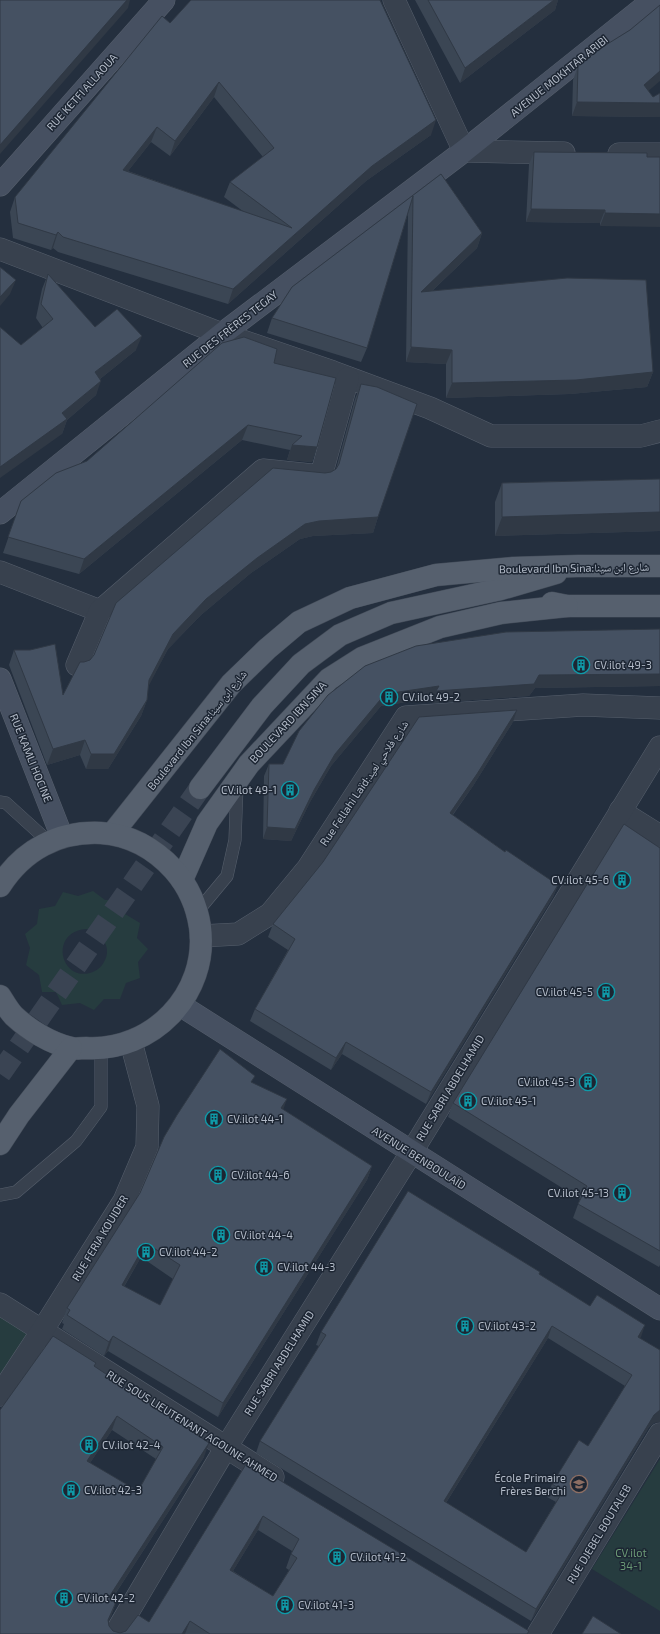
<svg xmlns="http://www.w3.org/2000/svg" width="660" height="1634" font-family="'Exo 2','Noto Naskh Arabic',sans-serif">
<style>
.green{fill:#263c3f;fill-rule:evenodd}
.lines{fill:none;stroke-linecap:round;stroke-linejoin:round}
.primary-tunnel{stroke:#3a4453;stroke-width:22;stroke-dasharray:22 11;stroke-linecap:butt}
.lane-casing{stroke:#565f6c;stroke-width:13}
.street-casing{stroke:#565f6c;stroke-width:23}
.secondary-casing{stroke:#565f6c;stroke-width:23}
.primary-casing{stroke:#414a57;stroke-width:23}
.lane{stroke:#38414e;stroke-width:12}
.street{stroke:#38414e;stroke-width:22}
.secondary{stroke:#465061;stroke-width:22}
.primary{stroke:#56606e;stroke-width:22}
.wall{fill:#3b4654;fill-rule:evenodd}
.shaded-wall{fill:#303945}
.building{fill:#455162;stroke:#303945;fill-rule:evenodd}
.labels{text-anchor:middle;stroke-width:3;stroke-linejoin:round;paint-order:stroke}
.street-label{font-size:11px;fill:#b4bcc9;stroke:#1d2633}
.poi-label{font-size:11px;fill:#b4bcc9;stroke:#1d2633;text-anchor:start}
.park-label{font-size:11px;fill:#6b9a76;stroke:#1d2633}
</style>
<rect width="100%" height="100%" fill="#242f3e"/>
<g class="green">
<path d="M93,891L105,900H120L125,914L140,923L137,938L148,949L138,962L140,978L126,983L120,999H104L94,1010L80,1003L62,1005L56,992H42L39,975L26,965L30,948L25,934L37,924L39,909L55,906L63,892L78,896ZM87,929C101,933 113,947 104,962C101,968 96,971 90,973C60,981 49,931 87,929Z"/>
<polygon points="0,1312 37,1334 0,1392"/>
<polygon points="660,1459 660,1611 592,1569"/>
</g>
<g class="lines">
<polyline class="primary-tunnel" points="0,1074 200,788"/>
<defs>
<g id="lane">
<polyline points="0,802 6,803 49,842"/>
<polyline points="197,912 227,876 235,840 237,785"/>
<polyline points="0,1195 16,1192 76,1141 101,1107 101,1049"/>
</g>
<g id="street">
<polyline points="394,0 464,151 564,153"/>
<polyline points="619,154 660,154"/>
<polyline points="0,249 222,334 333,372 430,408 491,436 641,436 660,431"/>
<polyline points="0,572 100,611"/>
<polyline points="77,665 100,611 263,470 321,476 348,378"/>
<polyline points="620,811 660,836"/>
<polyline points="201,936 238,934 270,914 308,868 406,717 583,705 660,708"/>
<polyline points="0,1304 273,1477"/>
<polyline points="0,1395 42,1331 124,1201 147,1147 148,1106 131,1042"/>
<polyline points="115,1634 225,1449 411,1153 660,747"/>
<polyline points="538,1634 660,1434"/>
</g>
<g id="secondary">
<polyline points="0,185 164,0"/>
<polyline points="0,513 222,334 464,151 653,0"/>
<polyline points="0,679 62,837"/>
<polyline points="180,1005 660,1309"/>
</g>
<g id="primary">
<polyline points="552,603 567,606 660,606"/>
<polyline points="200,788 262,706 301,664 340,635 391,613 501,589 556,573"/>
<polyline points="112,834 231,684 267,649 299,622 350,598 436,575 513,568 578,566 660,566"/>
<polyline points="182,880 207,823 249,764 329,679 362,658 440,627 501,613 567,606"/>
<path d="M0,886C23,850 58,831 101,833C130,835 155,849 174,870C188,886 197,907 200,927C209,994 152,1052 86,1048C81,1048 76,1049 71,1048C50,1043 29,1030 14,1016C8,1010 4,1002 0,996"/>
<polyline points="0,1144 19,1115 71,1048"/>
</g>
</defs>
<use href="#lane" class="lane-casing"/>
<use href="#street" class="street-casing"/>
<use href="#secondary" class="secondary-casing"/>
<use href="#primary" class="primary-casing"/>
<use href="#lane" class="lane"/>
<use href="#street" class="street"/>
<use href="#secondary" class="secondary"/>
<use href="#primary" class="primary"/>
</g>
<g class="wall">
<polygon points="415,0 558,0 555,10 460,83"/>
<path d="M170,23L431,135L366,181L228,304L58,252L53,248L51,250L13,238L10,212L15,197ZM214,97L263,157L230,182L224,197L244,212L128,171L151,142L170,156Z"/>
<polygon points="630,30 648,91 660,117 572,116 573,80 578,66"/>
<polygon points="534,152 647,153 600,226 600,223 526,222 529,164"/>
<polygon points="441,174 482,233 477,248 432,291 653,372 647,387 570,394 446,398 446,364 406,362 408,213 367,348 361,362 267,333 272,318 292,287"/>
<polygon points="48,274 95,327 136,350 100,379 96,395 67,420 62,434 21,345 43,328 36,318 42,289"/>
<polygon points="274,363 317,447 312,462 287,460 290,450 242,440 79,574 3,553 21,501 87,461"/>
<polygon points="361,384 378,517 373,533 313,536 300,539 251,573 201,615 168,649 148,686 147,700 141,716 108,769 86,769 80,755 47,765 9,665 14,650 63,695 84,662 90,660 325,473 331,472 336,469 355,399"/>
<polygon points="660,479 660,531 495,536 495,502 502,483"/>
<polygon points="660,629 660,686 535,688 529,696 432,703 433,698 381,706 331,766 310,802 291,841 263,839 264,776 269,764 283,764 328,695"/>
<polygon points="513,722 473,786 453,815 505,852 558,885 553,897 426,1104 342,1054 331,1070 250,1021 255,1009 288,950 268,937 273,924"/>
<polygon points="660,848 660,1265 659,1267 573,1218 580,1199 448,1117 453,1103"/>
<path d="M253,1083L283,1110L372,1166L367,1180L218,1417L108,1351L104,1356L62,1329L64,1324L62,1323L67,1308ZM141,1257L173,1279L160,1305L124,1287Z"/>
<path d="M539,1275L640,1338L654,1423L649,1427L531,1621L256,1453L260,1441L319,1346L316,1345L321,1332ZM548,1338L625,1386L588,1446L552,1484L547,1497L556,1502L526,1552L446,1503Z"/>
<path d="M95,1367L204,1457L112,1599L116,1602L111,1616L108,1622L109,1626L113,1631L120,1633L126,1631L149,1622L248,1461L528,1634H0ZM112,1430L156,1459L138,1491L90,1463ZM258,1530L292,1551L286,1568L289,1570L273,1596L233,1571Z"/>
</g>
<g class="shaded-wall">
<polygon points="127,0 130,0 128,8 0,154 0,145"/>
<polygon points="554,0 558,0 555,10 460,83 465,68"/>
<polygon points="660,71 660,81 639,99 644,85"/>
<polygon points="219,82 214,97 170,156 175,141"/>
<polygon points="577,102 660,103 660,117 572,116"/>
<polygon points="436,120 431,135 366,181 228,304 233,289 372,166"/>
<polygon points="157,127 151,142 117,185 123,170"/>
<polygon points="531,209 605,210 600,223 526,222"/>
<polygon points="605,213 660,214 660,227 600,226"/>
<polygon points="58,232 53,248 51,250 56,235"/>
<polygon points="482,233 477,248 416,306 421,292"/>
<polygon points="16,280 10,294 0,306 0,297"/>
<polygon points="142,336 136,350 90,387 95,372"/>
<polygon points="411,347 452,350 446,364 406,362"/>
<polygon points="653,372 647,387 570,394 446,398 452,383"/>
<polygon points="101,381 96,395 67,420 62,434 0,478 0,467 62,413"/>
<polygon points="248,425 242,440 79,574 84,559"/>
<polygon points="292,445 317,447 312,462 287,460"/>
<polygon points="660,512 660,531 495,536 502,517"/>
<polygon points="378,517 373,533 313,536 300,539 251,573 201,615 168,649 144,695 149,680 173,634 206,599 257,558 305,524 319,521"/>
<polygon points="660,674 660,686 535,688 529,696 432,703 433,698 381,706 331,766 310,802 291,841 263,839 267,827 314,790 335,754 385,694 439,686 539,675"/>
<polygon points="147,700 141,716 108,769 86,769 91,754"/>
<polygon points="517,710 513,722 473,786 445,825 450,813"/>
<polygon points="85,740 80,755 47,765 53,749"/>
<polygon points="558,885 553,897 426,1104 431,1092"/>
<polygon points="346,1042 342,1054 331,1070 336,1058"/>
<polygon points="287,1099 282,1113 281,1108"/>
<polygon points="372,1166 367,1180 218,1417 223,1403"/>
<polygon points="146,1243 141,1257 116,1300 122,1285"/>
<polygon points="645,1325 641,1337 634,1349 638,1337"/>
<polygon points="552,1326 548,1338 439,1514 444,1501"/>
<polygon points="113,1336 108,1351 104,1356 109,1342"/>
<polygon points="660,1410 660,1422 654,1423 649,1427 531,1621 536,1609 654,1415"/>
<polygon points="117,1416 112,1430 82,1475 87,1461"/>
<polygon points="209,1443 204,1457 104,1611 109,1597"/>
<polygon points="263,1516 258,1530 225,1584 230,1570"/>
<polygon points="116,1602 111,1616 103,1633 108,1620"/>
<polygon points="190,1621 185,1634 182,1634"/>
</g>
<g class="building">
<polygon points="0,0 127,0 0,145"/>
<path d="M191,0H380L436,120L372,166L233,289L63,237L58,232L56,235L18,223L15,197L162,16L170,23ZM219,82L274,148L230,182L292,228L123,170L157,127L175,141Z"/>
<polygon points="428,0 554,0 465,68"/>
<polygon points="660,5 660,71 644,85 653,97 660,93 660,103 577,102 578,66 601,48 630,30"/>
<polygon points="534,152 647,153 647,157 660,157 660,214 605,213 605,210 531,209"/>
<polygon points="441,174 482,233 421,292 567,278 646,280 653,372 576,380 452,383 452,350 411,347 413,196 367,348 272,318 292,287"/>
<polygon points="0,267 16,280 0,297"/>
<polygon points="48,274 95,327 117,309 142,336 95,372 101,381 62,413 67,419 0,467 0,327 21,345 53,319 41,304"/>
<polygon points="244,337 277,349 274,363 336,378 317,447 292,445 302,436 248,425 84,559 8,537 21,501 56,473 87,461 222,343"/>
<polygon points="361,384 377,387 417,404 378,517 319,521 305,524 257,558 206,599 173,634 149,680 147,700 114,754 91,754 85,740 53,749 14,650 30,650 55,644 63,695 80,662 84,662 90,660 94,655 116,603 273,468 325,473 331,472 336,469 339,464"/>
<polygon points="660,479 660,512 502,517 502,483"/>
<polygon points="660,629 660,674 539,675 534,684 436,691 439,686 385,694 335,754 314,790 295,829 267,827 269,764 283,764 299,731 328,695 365,666 416,646 506,632"/>
<polygon points="517,710 477,774 450,813 505,852 506,850 558,885 431,1092 346,1042 336,1058 255,1009 295,939 273,924 323,862 419,717"/>
<polygon points="624,824 660,848 660,1251 578,1204 587,1186 453,1103"/>
<path d="M220,1049L255,1076L251,1082L287,1099L281,1108L372,1166L223,1403L113,1336L109,1342L67,1315L70,1310L67,1308L140,1193L164,1137L177,1115ZM146,1243L180,1265L160,1305L122,1285Z"/>
<path d="M408,1191L540,1272L539,1274L590,1306L597,1295L645,1325L638,1337L660,1350V1410L654,1415L536,1609L260,1441L326,1335L321,1332ZM552,1326L632,1375L588,1446L579,1440L552,1484L563,1491L526,1552L444,1501Z"/>
<path d="M53,1336L96,1363L94,1366L209,1443L109,1597L116,1602L108,1620L109,1626L113,1631L120,1633L126,1631L138,1615L149,1622L248,1461L529,1631L527,1634H210L190,1621L182,1634H0V1410ZM117,1416L163,1447L138,1491L87,1461ZM263,1516L299,1539L291,1554L297,1558L273,1596L230,1570Z"/>
<polygon points="593,1616 621,1634 582,1634"/>
</g>
<defs>
<symbol id="building-ring" viewBox="-11 -11 22 22"><circle r="9.5" fill="#1d2633" stroke="#0f9aa8" stroke-width="1.5"/><path d="M-4-6H4V6H1V3H-1V6H-4ZM-2.5-4.3h1.7v1.8h-1.7ZM.8-4.3h1.7v1.8H.8ZM-2.5-1h1.7V.8h-1.7ZM.8-1h1.7V.8H.8Z" fill="#0f9aa8"/></symbol>
<symbol id="school-ring" viewBox="-11 -11 22 22"><circle r="9.5" fill="#1d2633" stroke="#8d6e63" stroke-width="1.5"/><path d="M0-5L7-2L0 1L-7-2ZM-4 1L0 2.5L4 1V4Q0 6-4 4Z" fill="#8d6e63"/></symbol>
</defs>
<g fill-rule="evenodd">
<use href="#building-ring" x="571" y="655" width="20" height="20"/>
<use href="#building-ring" x="379" y="687" width="20" height="20"/>
<use href="#building-ring" x="280" y="780" width="20" height="20"/>
<use href="#building-ring" x="612" y="870" width="20" height="20"/>
<use href="#building-ring" x="596" y="982" width="20" height="20"/>
<use href="#building-ring" x="578" y="1072" width="20" height="20"/>
<use href="#building-ring" x="458" y="1091" width="20" height="20"/>
<use href="#building-ring" x="204" y="1109" width="20" height="20"/>
<use href="#building-ring" x="208" y="1165" width="20" height="20"/>
<use href="#building-ring" x="612" y="1183" width="20" height="20"/>
<use href="#building-ring" x="211" y="1225" width="20" height="20"/>
<use href="#building-ring" x="136" y="1242" width="20" height="20"/>
<use href="#building-ring" x="254" y="1257" width="20" height="20"/>
<use href="#building-ring" x="455" y="1316" width="20" height="20"/>
<use href="#building-ring" x="79" y="1435" width="20" height="20"/>
<use href="#school-ring" x="569" y="1474" width="20" height="20"/>
<use href="#building-ring" x="61" y="1480" width="20" height="20"/>
<use href="#building-ring" x="327" y="1547" width="20" height="20"/>
<use href="#building-ring" x="54" y="1588" width="20" height="20"/>
<use href="#building-ring" x="275" y="1595" width="20" height="20"/>
</g>
<g class="labels">
<g class="street-label">
<text transform="translate(559 76) rotate(-39)" y="4">AVENUE MOKHTAR ARIBI</text>
<text transform="translate(82 92) rotate(-48)" y="4">RUE KETFI ALLAOUA</text>
<text transform="translate(230 329) rotate(-38)" y="4">RUE DES FRÈRES TEGAY</text>
<text transform="translate(574 568) rotate(-1)" y="4">Boulevard Ibn Sina:شارع ابن سينا</text>
<text transform="translate(288 722) rotate(-47)" y="4">BOULEVARD IBN SINA</text>
<text transform="translate(197 730) rotate(-51)" y="4">Boulevard Ibn Sina:شارع ابن سينا</text>
<text transform="translate(31 758) rotate(68)" y="4">RUE KAMLI HOCINE</text>
<text transform="translate(364 783) rotate(-56)" y="4">Rue Fellahi Laïd;شارع فلاحي لعيد</text>
<text transform="translate(450 1088) rotate(-59)" y="4">RUE SABRI ABDELHAMID</text>
<text transform="translate(419 1158) rotate(32)" y="4">AVENUE BENBOULAÏD</text>
<text transform="translate(100 1238) rotate(-59)" y="4">RUE FERIA KOUIDER</text>
<text transform="translate(279 1363) rotate(-58)" y="4">RUE SABRI ABDELHAMID</text>
<text transform="translate(192 1426) rotate(32)" y="4">RUE SOUS LIEUTENANT AGOUNE AHMED</text>
<text transform="translate(599 1534) rotate(-59)" y="4">RUE DJEBEL BOUTALEB</text>
</g>
<g class="poi-label">
<text x="594" y="669">CV.ilot 49-3</text>
<text x="402" y="701">CV.ilot 49-2</text>
<text x="277" y="794" text-anchor="end">CV.ilot 49-1</text>
<text x="609" y="884" text-anchor="end">CV.ilot 45-6</text>
<text x="593" y="996" text-anchor="end">CV.ilot 45-5</text>
<text x="575" y="1086" text-anchor="end">CV.ilot 45-3</text>
<text x="481" y="1105">CV.ilot 45-1</text>
<text x="227" y="1123">CV.ilot 44-1</text>
<text x="231" y="1179">CV.ilot 44-6</text>
<text x="609" y="1197" text-anchor="end">CV.ilot 45-13</text>
<text x="234" y="1239">CV.ilot 44-4</text>
<text x="159" y="1256">CV.ilot 44-2</text>
<text x="277" y="1271">CV.ilot 44-3</text>
<text x="478" y="1330">CV.ilot 43-2</text>
<text x="102" y="1449">CV.ilot 42-4</text>
<text x="566" y="1482" text-anchor="end">École Primaire<tspan x="566" dy="13">Frères Berchi</tspan></text>
<text x="84" y="1494">CV.ilot 42-3</text>
<text x="350" y="1561">CV.ilot 41-2</text>
<text x="77" y="1602">CV.ilot 42-2</text>
<text x="298" y="1609">CV.ilot 41-3</text>
</g>
<g class="park-label">
<text x="631" y="1557">CV.ilot<tspan x="631" dy="13">34-1</tspan></text>
</g>
</g>
</svg>
